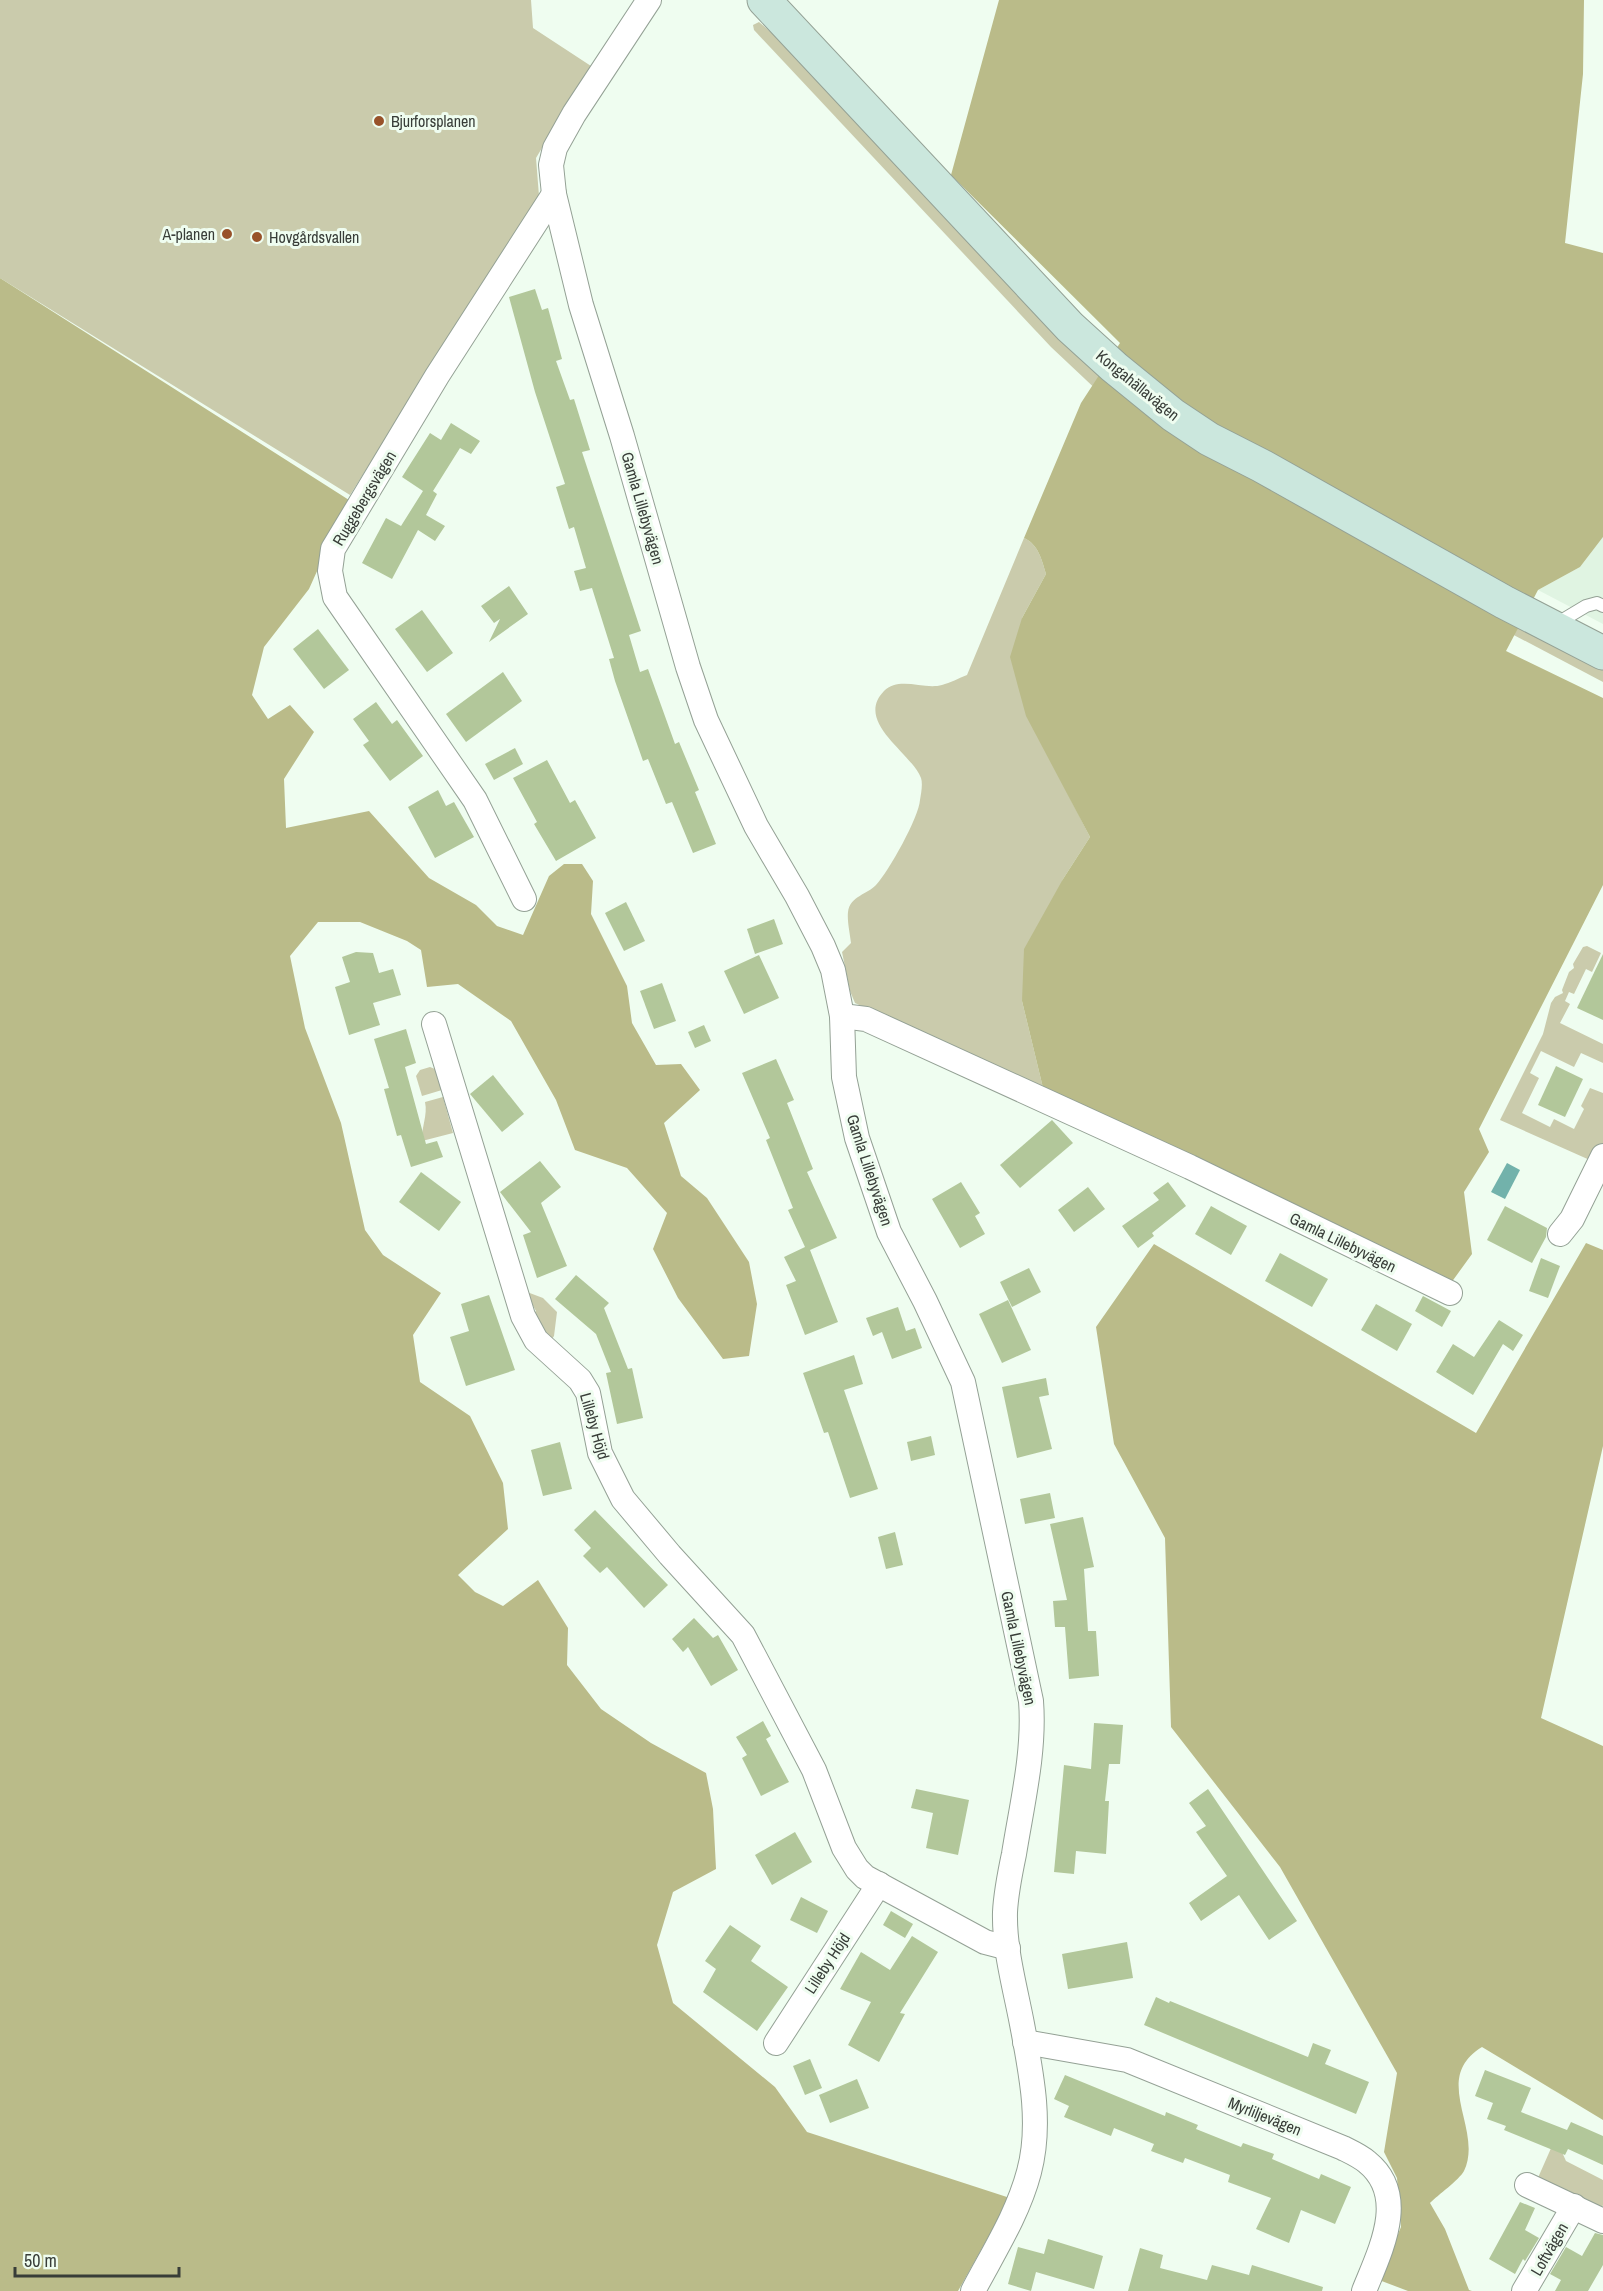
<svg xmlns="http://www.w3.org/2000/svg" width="1603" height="2291" font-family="'Archivo Narrow',sans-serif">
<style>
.built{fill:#e0f4e2}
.green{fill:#cacbac}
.forest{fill:#babb89}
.water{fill:#72b2ab}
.building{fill:#b2c79a}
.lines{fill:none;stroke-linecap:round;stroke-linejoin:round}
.lane-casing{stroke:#94a195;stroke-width:14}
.street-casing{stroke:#94a195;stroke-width:26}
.secondary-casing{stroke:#94a195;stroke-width:35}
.lane{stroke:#fff;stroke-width:12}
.street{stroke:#fff;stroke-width:24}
.secondary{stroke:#cbe7dd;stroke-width:33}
.poi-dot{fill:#98522a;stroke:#effdf0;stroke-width:2}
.labels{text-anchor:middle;stroke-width:6;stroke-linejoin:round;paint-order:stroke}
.poi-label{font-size:16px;fill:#383d38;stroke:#effdf0;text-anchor:start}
.street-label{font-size:16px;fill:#383d38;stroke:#effdf0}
</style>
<rect width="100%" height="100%" fill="#effdf0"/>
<polygon class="built" points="1603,537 1603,624 1538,590 1580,567"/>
<g class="green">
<polygon points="0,0 531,0 533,28 591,66 536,158 539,196 350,495 0,278"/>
<polygon points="759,22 781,41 1132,399 1102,395 1051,347 754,30 753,25"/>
<polygon points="1363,535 1603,666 1603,682 1493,624"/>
<path d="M1024,538C1038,544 1042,560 1046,574L1022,618L1048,755L1090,837L1063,879L1022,1001L1044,1092L855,1003L850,991L842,952L851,943C850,934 847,921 848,912C850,896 868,894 876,885C889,871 919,817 920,800C921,794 923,784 921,778C911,752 854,722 884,691C899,676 924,690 942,685C950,683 959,678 967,675Z"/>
<polygon points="1587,946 1601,953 1592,972 1586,969 1574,994 1569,992 1565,1001 1570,1004 1560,1023 1603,1044 1603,1063 1581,1053 1574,1067 1541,1051 1530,1073 1539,1078 1522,1113 1550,1127 1554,1119 1574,1129 1584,1109 1581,1106 1590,1088 1603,1093 1603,1144 1592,1161 1500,1120 1543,1034 1551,1003 1555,997 1563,993 1562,990 1569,972 1574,968 1573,964 1583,947"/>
<polygon points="430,1067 435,1069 442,1090 422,1096 416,1076 420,1070"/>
<path d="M443,1097L453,1133L422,1141C421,1128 428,1115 425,1102Z"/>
<polygon points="527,1292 543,1298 557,1312 554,1336 548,1345 531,1317 536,1311 532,1304 527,1305"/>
<polygon points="1552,2146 1561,2150 1566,2161 1603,2180 1603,2205 1601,2210 1537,2180"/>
</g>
<g class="forest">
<path d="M999,0H1584L1583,74L1565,243L1603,253V537L1580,567L1538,590L1506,651L1603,698V885L1479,1129L1489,1152L1464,1192L1472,1254L1451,1283L1044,1092L1022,1001L1024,949L1063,879L1090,837L1026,716L1010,657L1022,618L1046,574C1042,560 1038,544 1024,538L1081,403L1120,343L951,175Z"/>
<polygon points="0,278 349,500 309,589 264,647 252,695 268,719 290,705 314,732 284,779 286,828 369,811 429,878 476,905 497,926 523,935 549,876 564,864 582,864 593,881 591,914 627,986 632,1023 656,1065 681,1064 700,1090 664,1123 681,1176 707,1198 749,1262 757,1304 749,1356 723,1359 678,1298 653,1249 667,1213 627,1168 575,1150 556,1100 511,1021 458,984 427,987 421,950 407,941 360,922 318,922 290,956 305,1028 341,1123 365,1230 383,1255 441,1293 413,1335 420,1382 470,1416 503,1483 508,1529 458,1575 475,1592 503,1606 538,1580 568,1628 567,1665 601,1709 651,1743 706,1773 713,1809 716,1869 673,1892 657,1945 673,2003 775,2087 807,2132 1010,2198 958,2291 0,2291"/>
<path d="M1586,1243L1603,1250V1446L1541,1718L1603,1746V2120L1482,2047C1430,2079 1484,2129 1464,2171C1459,2180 1438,2195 1430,2203L1445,2229L1469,2290L1472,2291H1408L1379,2280L1401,2227L1397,2178L1384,2152L1397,2073L1280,1867L1171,1727L1165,1538L1114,1444L1096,1327L1154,1244L1476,1433Z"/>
</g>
<polygon class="water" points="1507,1163 1520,1170 1505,1199 1491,1192"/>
<g class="building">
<polygon points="535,289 542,310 548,308 562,359 556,361 570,400 574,399 590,450 582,452 641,631 629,635 640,672 648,669 675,744 679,742 699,790 695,792 716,844 693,853 672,802 666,804 648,759 643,761 615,681 609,659 614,658 592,588 580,591 574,571 586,568 574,527 569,529 556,487 565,484 535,392 509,297"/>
<polygon points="451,423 480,441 471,454 460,448 433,491 437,494 426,515 445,526 435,541 418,530 392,579 362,563 386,518 401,526 423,491 402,477 430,433 441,440"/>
<polygon points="509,586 528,614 489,642 500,619 494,623 481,606"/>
<polygon points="422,610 453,653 427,672 395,629"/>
<polygon points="318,629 349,670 324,689 293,649"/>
<polygon points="503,672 522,701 466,742 446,714"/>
<polygon points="376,702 392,724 397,720 423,756 390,781 363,745 369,741 353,719"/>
<polygon points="515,748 523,764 494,780 485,764"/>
<polygon points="547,760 570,803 575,800 596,838 556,861 534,824 537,822 513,778"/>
<polygon points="438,790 446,806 454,802 474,837 435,858 408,807"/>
<polygon points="626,902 645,941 624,951 605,913"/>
<polygon points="774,919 783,944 755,954 747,929"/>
<polygon points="356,952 373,953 379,973 393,969 401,995 373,1003 380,1025 349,1035 335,987 350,982 342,957"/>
<polygon points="1603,954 1603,1020 1577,1008"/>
<polygon points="759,955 779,998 744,1014 724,971"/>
<polygon points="662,983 676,1021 654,1029 640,991"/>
<polygon points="704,1025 711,1041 695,1048 688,1032"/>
<polygon points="406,1029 416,1063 405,1067 426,1144 437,1141 443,1157 411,1167 401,1135 397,1136 384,1089 389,1088 374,1039"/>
<polygon points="776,1059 794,1100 787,1103 813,1169 807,1172 837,1238 810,1250 838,1322 805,1335 786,1285 796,1281 784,1257 805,1247 788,1210 793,1208 766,1140 770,1138 742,1073"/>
<polygon points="1556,1066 1583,1079 1565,1117 1538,1105"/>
<polygon points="493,1075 524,1114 502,1132 470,1094"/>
<polygon points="1052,1120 1073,1143 1020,1188 1000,1165"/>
<polygon points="540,1161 561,1187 541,1203 567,1266 537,1278 523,1235 531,1232 500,1192"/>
<polygon points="421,1172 461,1202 439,1231 399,1202"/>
<polygon points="961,1182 980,1213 975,1216 985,1234 960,1248 932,1199"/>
<polygon points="1168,1182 1186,1206 1152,1233 1154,1236 1138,1248 1122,1226 1159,1200 1153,1193"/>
<polygon points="1088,1187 1105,1209 1074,1232 1058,1210"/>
<polygon points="1211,1206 1247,1226 1231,1255 1195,1234"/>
<polygon points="1505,1206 1547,1228 1546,1237 1532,1263 1487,1240"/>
<polygon points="1280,1253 1328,1279 1312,1307 1265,1281"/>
<polygon points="1541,1258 1560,1266 1548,1298 1529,1291"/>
<polygon points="1029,1268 1041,1292 1012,1307 1000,1282"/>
<polygon points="576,1275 609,1303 604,1308 628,1369 632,1368 643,1418 617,1424 606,1373 611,1372 596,1334 555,1299"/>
<polygon points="489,1295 515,1370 466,1386 450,1337 469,1331 461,1304"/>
<polygon points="1423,1296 1451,1311 1442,1327 1415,1311"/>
<polygon points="1008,1300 1031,1350 1002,1363 979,1314"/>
<polygon points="1376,1304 1412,1324 1397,1351 1361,1330"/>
<polygon points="898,1307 906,1331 915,1328 922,1348 892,1359 882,1332 873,1336 866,1318"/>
<polygon points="1499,1320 1523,1335 1513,1351 1503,1344 1473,1395 1436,1372 1453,1344 1474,1357"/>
<polygon points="854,1355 863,1384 844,1390 878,1489 850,1498 828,1432 824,1433 803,1373"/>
<polygon points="1046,1378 1049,1395 1039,1397 1052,1449 1017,1458 1002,1387"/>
<polygon points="931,1436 935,1455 911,1461 907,1442"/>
<polygon points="560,1442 572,1489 543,1496 531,1450"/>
<polygon points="1050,1493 1055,1518 1025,1524 1020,1499"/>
<polygon points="595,1510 668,1585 644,1608 607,1567 600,1573 583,1556 591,1548 574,1530"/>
<polygon points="1083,1517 1094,1567 1084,1569 1088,1631 1096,1631 1099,1676 1069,1679 1065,1627 1055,1627 1053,1601 1067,1600 1050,1524"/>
<polygon points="895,1532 903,1565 886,1569 878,1537"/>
<polygon points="694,1618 713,1638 718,1635 738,1670 711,1686 688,1647 683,1652 672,1639"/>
<polygon points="763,1721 771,1736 766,1739 789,1782 761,1796 742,1758 747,1755 736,1737"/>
<polygon points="1094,1723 1123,1725 1120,1764 1109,1764 1105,1801 1109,1801 1106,1854 1076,1851 1074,1874 1054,1872 1064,1765 1091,1769"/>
<polygon points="916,1789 969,1800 958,1855 926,1848 933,1813 911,1808"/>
<polygon points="1208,1789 1297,1921 1269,1940 1239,1895 1201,1921 1189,1903 1227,1876 1196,1832 1206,1826 1189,1803"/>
<polygon points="795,1832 812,1862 772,1885 755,1855"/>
<polygon points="801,1897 828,1911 817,1933 790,1920"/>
<polygon points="891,1911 913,1924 905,1938 883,1925"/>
<polygon points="730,1925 761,1946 751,1961 788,1987 757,2031 703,1992 716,1969 705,1961"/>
<polygon points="912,1936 938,1952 900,2013 905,2014 879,2062 848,2045 871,2002 840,1989 861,1952 890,1970"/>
<polygon points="1127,1942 1133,1978 1068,1989 1062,1954"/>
<polygon points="1156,1997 1169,2003 1170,2001 1308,2057 1313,2043 1331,2050 1325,2064 1369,2082 1356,2114 1144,2025"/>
<polygon points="810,2059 822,2088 805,2095 793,2066"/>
<polygon points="1485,2070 1531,2088 1521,2112 1567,2130 1571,2122 1603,2136 1603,2165 1568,2149 1565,2155 1504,2130 1506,2126 1487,2119 1493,2103 1475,2096"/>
<polygon points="1065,2075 1165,2116 1166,2112 1198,2125 1196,2129 1241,2147 1243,2143 1274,2154 1272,2159 1319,2179 1321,2174 1351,2187 1335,2224 1301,2210 1289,2243 1256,2229 1271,2198 1228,2182 1230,2175 1185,2158 1183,2163 1151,2151 1154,2144 1114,2128 1111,2136 1064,2117 1069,2106 1054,2099"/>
<polygon points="857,2079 869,2108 830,2123 819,2095"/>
<polygon points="1520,2202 1535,2208 1525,2230 1539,2238 1525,2261 1523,2259 1515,2274 1489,2259"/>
<polygon points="1595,2233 1603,2235 1603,2265 1588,2291 1555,2291 1561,2280 1550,2274 1566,2247 1582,2256"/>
<polygon points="1048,2239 1103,2256 1094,2289 1036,2272 1031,2291 1008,2284 1018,2247 1044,2254"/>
<polygon points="1140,2248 1163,2255 1160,2268 1207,2280 1212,2265 1249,2275 1252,2265 1323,2287 1322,2291 1128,2291"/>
</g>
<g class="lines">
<defs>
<polyline id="lane" points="1556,624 1586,606 1597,603 1603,606"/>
<g id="street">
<path d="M649,0L574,114L555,148L551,165L554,194L581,305L622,436L688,667L706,720L756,826L797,896L823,946L833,970L842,1016L844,1077L857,1138L889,1232L925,1301L963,1382L1031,1701C1035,1751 1022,1804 1014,1854C1010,1873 1006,1892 1005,1912C1004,1949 1015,1987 1022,2024C1031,2072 1042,2124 1029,2172C1018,2214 993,2253 973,2291"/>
<polyline points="524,899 475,800 335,597 330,571 333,549 437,376 554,194"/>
<polyline points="842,1016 866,1019 1190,1167 1450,1293"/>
<polyline points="434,1024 523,1316 536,1340 580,1380 588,1393 600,1453 623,1499 670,1555 743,1635 814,1770 844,1848 857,1869 865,1877 985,1942 1008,1948"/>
<polyline points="1560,1234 1572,1219 1603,1156"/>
<path d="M1025,2042L1127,2060L1343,2148C1351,2152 1360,2156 1367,2162C1409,2196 1380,2251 1364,2291"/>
<polyline points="776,2043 879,1884"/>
<polyline points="1527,2185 1603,2221"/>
<polyline points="1524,2291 1574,2206"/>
</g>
<polyline id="secondary" points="764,0 1070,327 1114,367 1173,415 1209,439 1262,466 1504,602 1603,653"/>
</defs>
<use href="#lane" class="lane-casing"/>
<use href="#street" class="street-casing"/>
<use href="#secondary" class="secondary-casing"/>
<use href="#lane" class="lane"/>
<use href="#street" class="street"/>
<use href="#secondary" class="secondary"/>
</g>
<g class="poi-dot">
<circle cx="379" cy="121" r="6"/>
<circle cx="227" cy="234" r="6"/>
<circle cx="257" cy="237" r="6"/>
</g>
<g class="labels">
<g class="poi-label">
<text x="391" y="127">Bjurforsplanen</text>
<text x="215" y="240" text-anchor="end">A-planen</text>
<text x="269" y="243">Hovgårdsvallen</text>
</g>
<g class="street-label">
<text transform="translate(1138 385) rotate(39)" y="6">Kongahällavägen</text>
<text transform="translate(364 498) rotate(-59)" y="6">Ruggebergsvägen</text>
<text transform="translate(643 508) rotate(74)" y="6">Gamla Lillebyvägen</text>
<text transform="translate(870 1170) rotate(72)" y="6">Gamla Lillebyvägen</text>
<text transform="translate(1343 1242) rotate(26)" y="6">Gamla Lillebyvägen</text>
<text transform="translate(595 1426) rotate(74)" y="6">Lilleby Höjd</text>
<text transform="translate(1019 1648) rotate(78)" y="6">Gamla Lillebyvägen</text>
<text transform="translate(827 1963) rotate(-57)" y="6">Lilleby Höjd</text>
<text transform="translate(1265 2116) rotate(22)" y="6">Myrliljevägen</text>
<text transform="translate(1549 2249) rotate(-60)" y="6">Loftvägen</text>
</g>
</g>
<path d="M15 2267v9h164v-9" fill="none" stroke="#383d38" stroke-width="3"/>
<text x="24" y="2267" font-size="18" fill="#383d38" stroke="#effdf0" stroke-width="4.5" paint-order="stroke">50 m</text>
</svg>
